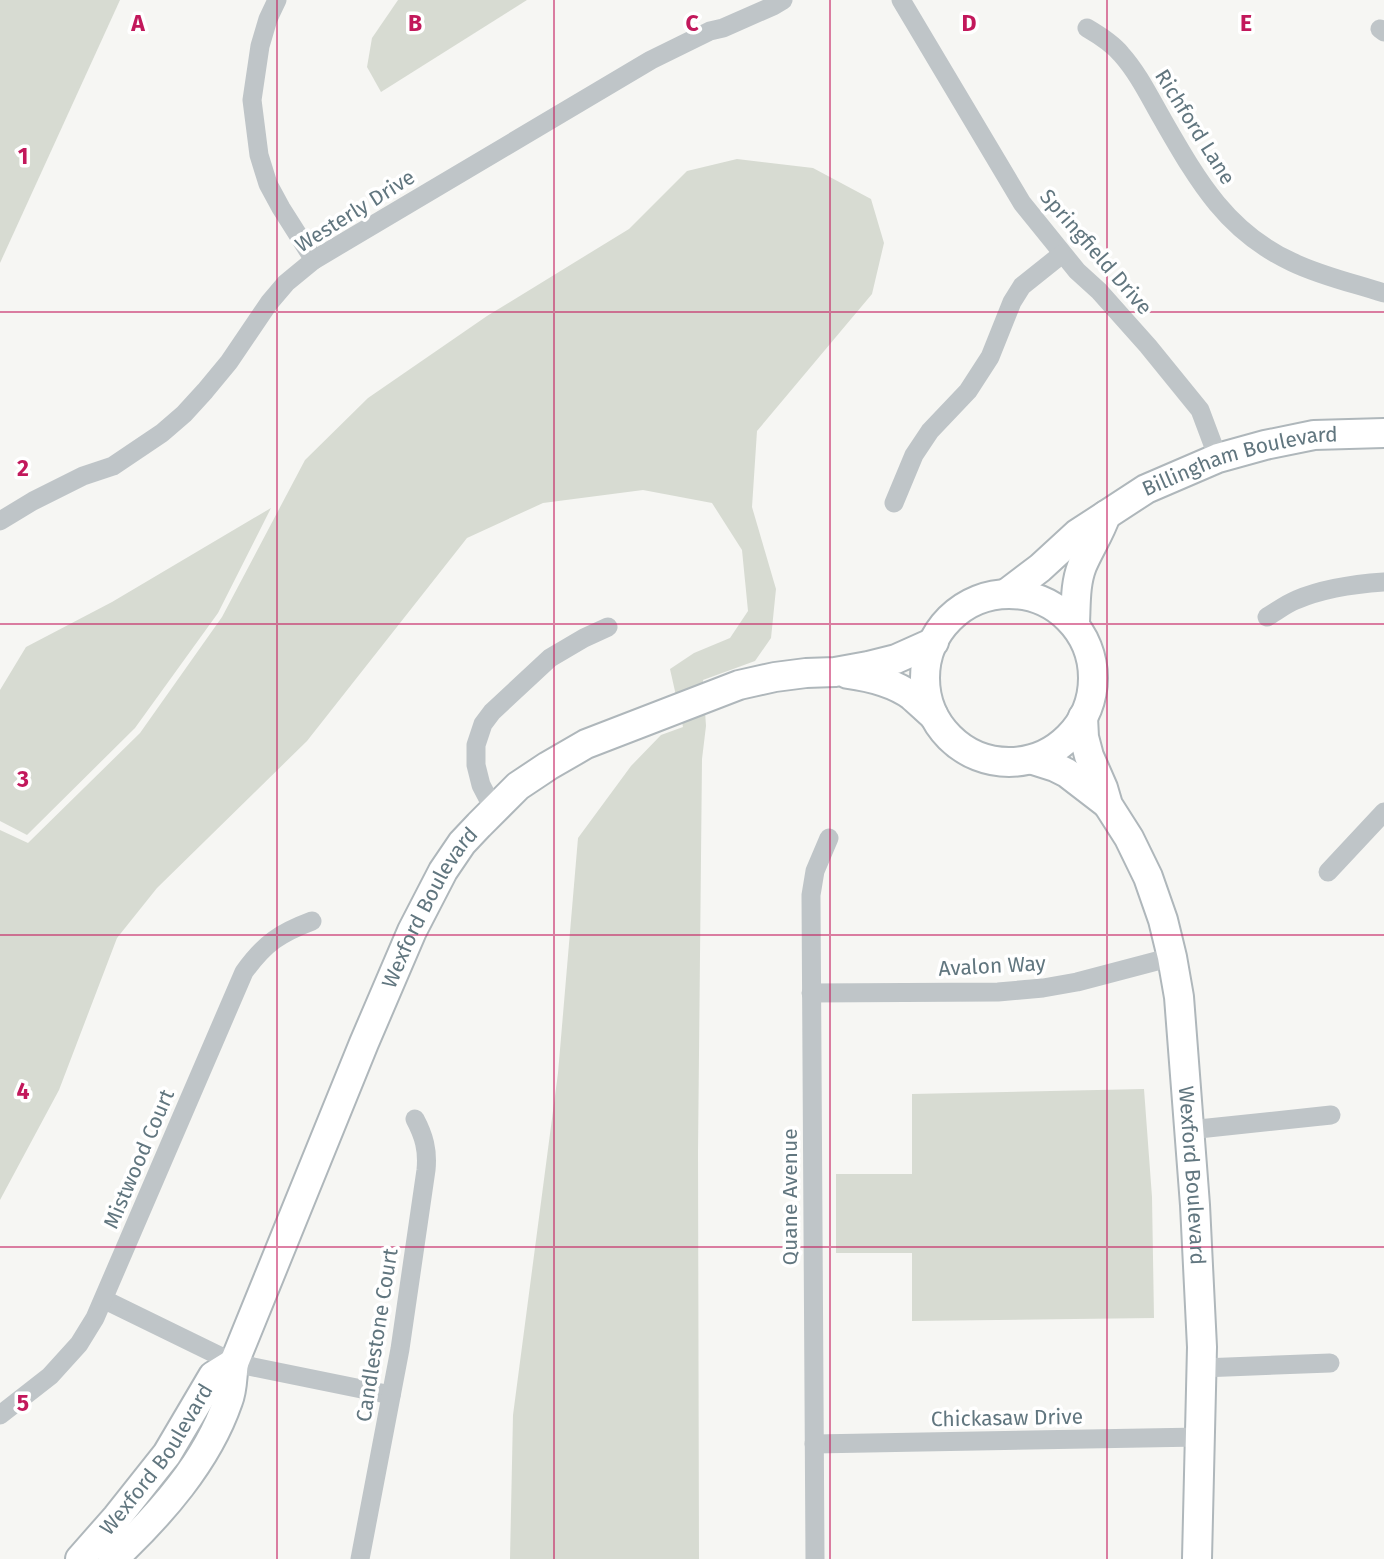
<svg xmlns="http://www.w3.org/2000/svg" width="1384" height="1559" font-family="'Fira Sans',sans-serif">
<style>
.green{fill:#d7dbd2}
.lines{fill:none;stroke-linecap:round;stroke-linejoin:round}
.secondary-casing{stroke:#afb7bb;stroke-width:32}
.street{stroke:#bfc5c8;stroke-width:19}
.secondary{stroke:#fff;stroke-width:28}
.grid{fill:none;stroke:#c2185b;stroke-width:2;stroke-opacity:0.55}
.labels{text-anchor:middle;stroke-width:7;stroke-linejoin:round;paint-order:stroke}
.street-label{font-size:21px;fill:#61767f;stroke:#fff}
.grid-label{font-size:23px;text-anchor:middle;font-weight:bold;fill:#c2185b;stroke:#fff;stroke-width:7;stroke-linejoin:round;paint-order:stroke}
</style>
<rect width="100%" height="100%" fill="#f6f6f3"/>
<g class="green">
<polygon points="0,0 120,0 0,263"/>
<polygon points="398,0 527,0 381,92 367,67 372,38"/>
<polygon points="737,159 813,168 871,199 884,243 872,294 757,431 752,507 776,589 771,638 755,661 703,680 706,726 702,759 698,1152 699,1559 510,1559 513,1415 558,1073 578,838 631,766 661,735 683,727 670,669 694,653 730,638 748,611 742,550 712,503 643,490 543,503 467,538 307,741 157,888 117,938 59,1090 0,1200 0,830 28,843 140,733 222,617 305,460 368,398 487,316 629,229 687,171"/>
<polygon points="271,508 218,613 135,728 27,835 0,821 0,690 26,647 112,602"/>
<polygon points="1144,1089 1152,1197 1154,1318 912,1321 912,1253 836,1253 836,1174 912,1174 912,1094"/>
</g>
<g class="lines">
<defs>
<g id="secondary">
<path id="s1" d="M1007,593L1040,568L1077,534L1146,489L1218,458L1265,445L1314,435L1384,433"/>
<circle cx="1009" cy="678" r="84"/>
<path d="M1075,622C1076,604 1075,584 1082,566C1089,549 1100,533 1106,515"/>
<path d="M848,674C870,677 894,683 912,696C919,702 926,709 933,715"/>
<path id="s2" d="M1083,717L1084,737L1089,756L1103,788L1108,805L1129,838L1148,877L1163,920L1172,957L1179,997L1195,1205L1202,1347L1197,1559"/>
<polyline points="1033,760 1055,767 1067,773 1106,803"/>
<path id="s3" d="M80,1559L117,1517L167,1454L213,1376L234,1363"/>
<path id="s4" d="M113,1559C160,1515 207,1462 228,1401C233,1389 232,1375 234,1363L364,1043L412,931L443,871L462,843L479,825L518,786L548,766L586,744L739,685L775,677L806,673L835,672L868,666L896,659L934,642"/>
</g>
</defs>
<use href="#secondary" class="secondary-casing"/>
<g class="street">
<polyline points="277,0 268,19 260,46 252,100 259,155 268,184 281,208 314,260"/>
<polyline points="901,0 1022,203 1077,271 1099,291 1148,346 1200,410 1218,458"/>
<path d="M1087,28C1099,35 1112,43 1121,54C1139,74 1151,100 1164,122C1198,181 1227,232 1292,262C1321,276 1353,283 1384,293"/>
<polyline points="1380,29 1384,32"/>
<polyline points="894,503 914,455 930,431 968,391 990,357 1012,302 1022,286 1062,254"/>
<polyline points="0,521 33,501 83,476 113,466 162,433 184,414 205,391 229,362 269,303 286,283 314,260 651,60 710,31 723,28 773,6 783,0"/>
<path d="M1267,617C1277,611 1286,604 1296,600C1324,588 1354,584 1384,582"/>
<polyline points="494,810 481,785 476,765 476,745 483,724 492,712 550,658 584,638 608,627"/>
<polyline points="1328,872 1384,812"/>
<polyline points="811,993 998,992 1043,988 1077,982 1172,957"/>
<polyline points="1189,1130 1331,1115"/>
<polyline points="105,1300 234,1363 391,1395"/>
<polyline points="1202,1368 1330,1363"/>
<path d="M0,1415L50,1376L79,1344L95,1318L244,972C265,943 280,933 312,921"/>
<polyline points="814,1444 1200,1437"/>
<path d="M360,1559L400,1349L426,1170C428,1150 424,1136 415,1119"/>
<polyline points="815,1559 811,895 815,871 829,838"/>
</g>
<use href="#secondary" class="secondary"/>
</g>
<path class="grid" d="M277,0V1559M554,0V1559M830,0V1559M1107,0V1559M0,312H1384M0,624H1384M0,935H1384M0,1247H1384"/>
<g class="labels">
<g class="street-label">
<text transform="translate(1195 127) rotate(58)" y="7">Richford Lane</text>
<text transform="translate(355 211) rotate(-32)" y="7">Westerly Drive</text>
<text transform="translate(1096 252) rotate(49)" y="7">Springfield Drive</text>
<text dy="7" stroke="none"><textPath href="#s1" startOffset="273">Billingham Boulevard</textPath></text>
<text dy="7" stroke="none"><textPath href="#s4" startOffset="732">Wexford Boulevard</textPath></text>
<text transform="translate(992 966) rotate(-3)" y="7">Avalon Way</text>
<text transform="translate(139 1159) rotate(-67)" y="7">Mistwood Court</text>
<text dy="7" stroke="none"><textPath href="#s2" startOffset="478">Wexford Boulevard</textPath></text>
<text transform="translate(790 1197) rotate(-90)" y="7">Quane Avenue</text>
<text transform="translate(377 1335) rotate(-81)" y="7">Candlestone Court</text>
<text transform="translate(1007 1418) rotate(-1)" y="7">Chickasaw Drive</text>
<text dy="7" stroke="none"><textPath href="#s3" startOffset="126">Wexford Boulevard</textPath></text>
</g>
</g>
<g class="grid-label">
<text x="138" y="31">A</text>
<text x="415" y="31">B</text>
<text x="692" y="31">C</text>
<text x="969" y="31">D</text>
<text x="1246" y="31">E</text>
<text x="23" y="164">1</text>
<text x="23" y="476">2</text>
<text x="23" y="787">3</text>
<text x="23" y="1099">4</text>
<text x="23" y="1411">5</text>
</g>
</svg>
